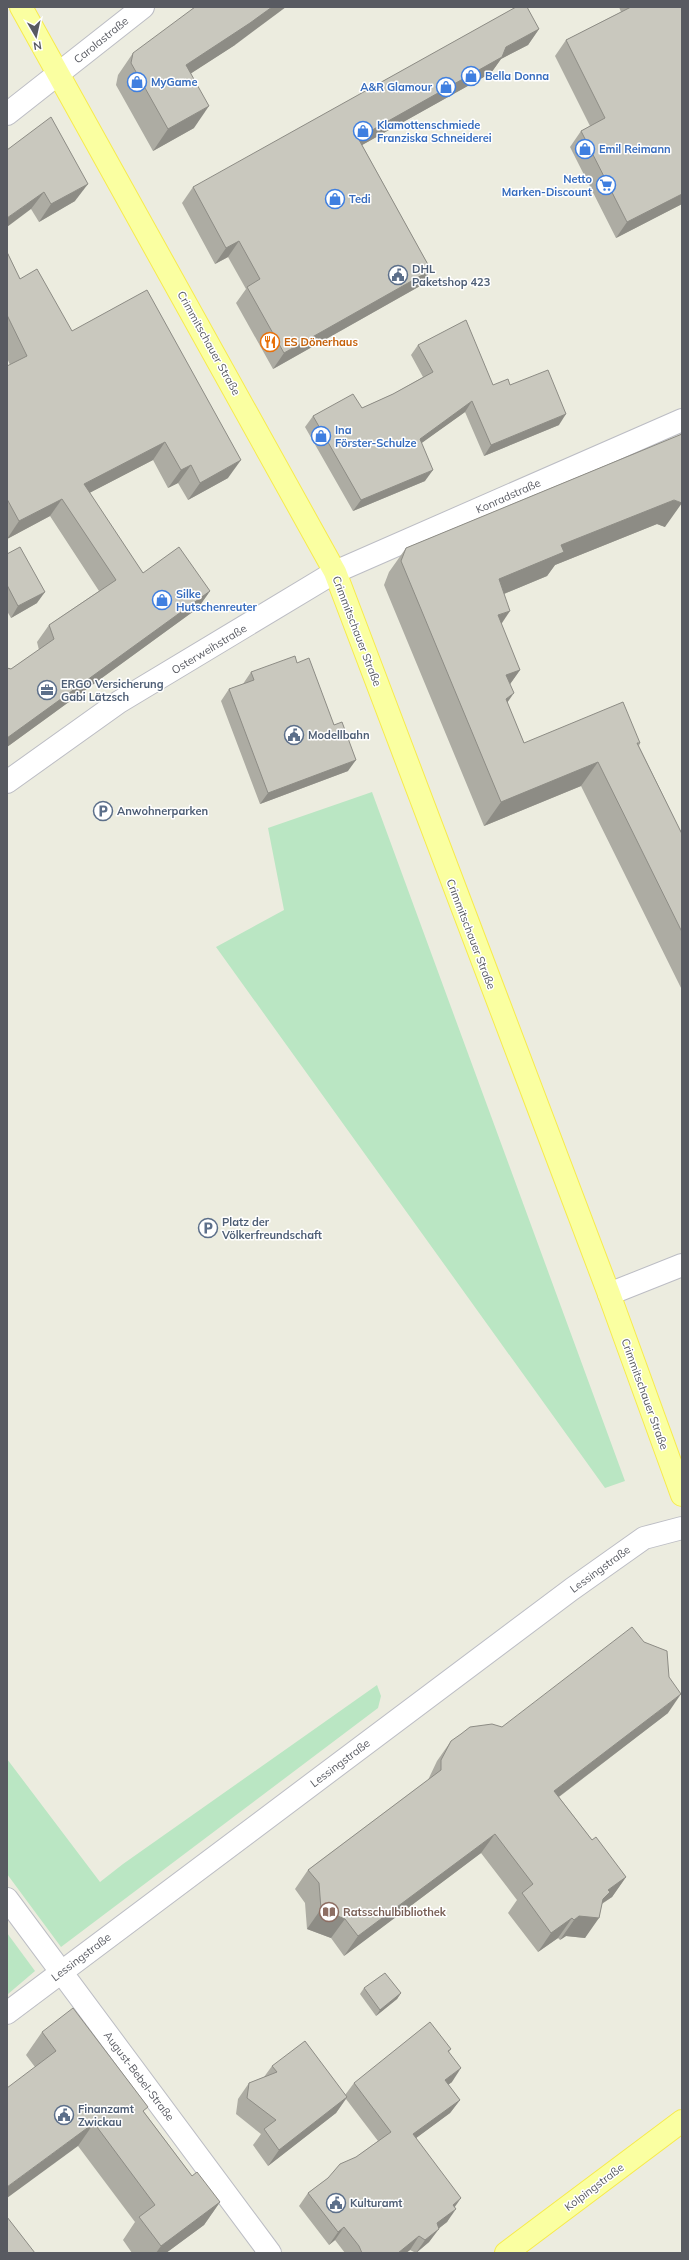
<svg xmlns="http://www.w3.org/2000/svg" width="689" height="2260" font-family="Mulish,sans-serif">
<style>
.green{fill:#bae6c3}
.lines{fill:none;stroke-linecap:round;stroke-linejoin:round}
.minor-casing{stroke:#bcbdc4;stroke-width:24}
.primary-casing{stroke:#f7eb4d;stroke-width:24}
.minor{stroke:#fff;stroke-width:22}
.primary{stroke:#faffa1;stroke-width:22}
.wall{fill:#adaca3}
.shaded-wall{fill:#8d8c85}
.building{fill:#c9c8be;stroke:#8d8c85}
.labels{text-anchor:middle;stroke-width:3;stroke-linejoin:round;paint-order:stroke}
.street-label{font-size:11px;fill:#585a61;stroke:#fff}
.shop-label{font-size:11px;font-weight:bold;fill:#366cbe;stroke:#fff;text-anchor:start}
.service-label{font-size:11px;font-weight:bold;fill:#4e5e75;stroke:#fff;text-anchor:start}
.food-label{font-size:11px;font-weight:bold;fill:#c56008;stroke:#fff;text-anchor:start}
.education-label{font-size:11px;font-weight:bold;fill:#785e54;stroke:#fff;text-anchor:start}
</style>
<rect width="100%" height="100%" fill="#ececdf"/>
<g class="green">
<polygon points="372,792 625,1481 605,1488 216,947 284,910 268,828"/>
<polygon points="377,1685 381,1696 378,1708 61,1947 7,1874 7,1759 100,1882 123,1864"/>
<polygon points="7,1933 35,1971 8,1994 7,1994"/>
</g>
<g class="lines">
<defs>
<g id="minor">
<polyline points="7,114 143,7"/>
<polyline points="7,782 119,702 335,572 682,420"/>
<polyline points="609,1294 682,1265"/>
<polyline points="7,1899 270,2253"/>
<polyline points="7,2013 572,1589 644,1538 682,1528"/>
</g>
<g id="primary">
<polyline points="21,7 335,572 609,1294 682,1495"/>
<polyline points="506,2253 682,2121"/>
</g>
</defs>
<use href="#minor" class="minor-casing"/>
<use href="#primary" class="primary-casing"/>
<use href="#minor" class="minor"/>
<use href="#primary" class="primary"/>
</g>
<g class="wall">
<polygon points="619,7 682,7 682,204 616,238 570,147 581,131 590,126 555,56 566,40 621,12"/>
<polygon points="539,29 528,45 501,59 491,73 362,145 431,270 420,286 273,369 236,303 246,289 228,257 215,264 182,203 193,187"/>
<polygon points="235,45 191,73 194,128 153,151 116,85 118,75 133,53"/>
<polygon points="7,150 75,201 39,222 31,209"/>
<polygon points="7,252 20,279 72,331 228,478 188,500 178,483 168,488 153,460 89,493 143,573 210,591 198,608 7,747 7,668 11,669 39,650 37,642 49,625 99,591 50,516 7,539 7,366 10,365 7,358"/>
<polygon points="418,345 493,385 510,385 559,425 484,456 465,412 421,443 425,481 353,511 305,427 313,416 362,408 393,394 423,377 411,355"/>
<polygon points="682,434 665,527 657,524 555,565 547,576 504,594 501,624 520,670 510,684 507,702 524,743 640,743 639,746 682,834 682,990 581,786 484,826 384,585 389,572 406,548"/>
<polygon points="7,554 37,603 11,618 7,611"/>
<polygon points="297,663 334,725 348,771 260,804 221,701 229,689 243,684 251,672"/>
<polygon points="668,1713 559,1797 592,1840 626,1877 612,1897 602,1904 585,1938 566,1936 560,1940 558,1938 538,1952 508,1913 517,1900 481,1853 344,1956 331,1938 307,1929 305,1903 295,1889 308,1870 428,1780 437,1761 451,1741 502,1727"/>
<polygon points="364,1988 401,1993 397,1999 376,2016 360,1994"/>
<polygon points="42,2032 144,2112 192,2176 220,2202 204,2225 166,2253 132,2253 123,2240 135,2222 78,2146 35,2067 26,2055"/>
<polygon points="451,2049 449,2052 452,2082 448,2085 460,2100 450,2113 416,2138 455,2207 447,2222 438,2229 429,2242 416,2253 410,2250 406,2253 345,2253 335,2240 329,2245 299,2206 308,2193 378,2141 346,2099 336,2113 268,2166 253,2145 261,2134 236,2114 238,2099 249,2083 264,2077 272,2066 345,2095 354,2083"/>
</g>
<g class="shaded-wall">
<polygon points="272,7 286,7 235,45 170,87 186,65"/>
<polygon points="539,29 528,45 501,59 491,73 346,154 358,138 506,47"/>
<polygon points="209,106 194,128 153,151 168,129"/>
<polygon points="88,184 75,201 39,222 51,204"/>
<polygon points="44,192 31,209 7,227 7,218"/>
<polygon points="682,194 682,204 616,238 627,222"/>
<polygon points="239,241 228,257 215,264 226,248"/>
<polygon points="431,270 420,286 273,369 284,353"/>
<polygon points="472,401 465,412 412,450 420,439"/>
<polygon points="566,414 559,425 484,456 491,445"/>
<polygon points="165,442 153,460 72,502 84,484"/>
<polygon points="241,460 228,478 188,500 200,483"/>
<polygon points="191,465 178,483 168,488 181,470"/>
<polygon points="433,470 425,481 353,511 361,500"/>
<polygon points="62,499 50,516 7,539 19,521"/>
<polygon points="674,500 682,503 665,527 657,524 555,565 547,576 482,603 499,579 561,545"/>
<polygon points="210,591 198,608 7,747 7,738"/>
<polygon points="45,592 37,603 11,618 18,606"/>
<polygon points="510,611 494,635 498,615"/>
<polygon points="520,670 503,694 506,675"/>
<polygon points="514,693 497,717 506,699"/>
<polygon points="356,760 348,771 260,804 268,793"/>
<polygon points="598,762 581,786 484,826 501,802"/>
<polygon points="681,1694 668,1713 540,1811 554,1791"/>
<polygon points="495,1834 481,1853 344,1956 358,1936"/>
<polygon points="626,1877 612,1897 601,1904 599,1918 585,1938 566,1936 560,1940 574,1920 608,1890"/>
<polygon points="321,1909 345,1919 331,1938 307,1929"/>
<polygon points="572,1918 558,1938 538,1952 551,1933"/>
<polygon points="401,1993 397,1999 376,2016 380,2010"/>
<polygon points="461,2068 452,2082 435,2094 445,2080"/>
<polygon points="347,2097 336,2113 268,2166 279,2150"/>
<polygon points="460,2100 450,2113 404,2147 413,2134"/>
<polygon points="94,2123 78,2146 7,2198 7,2187"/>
<polygon points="461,2198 452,2211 453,2205"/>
<polygon points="220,2202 204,2225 166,2253 156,2253 161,2246"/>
<polygon points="456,2209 447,2222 428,2237 437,2223"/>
<polygon points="344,2227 335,2240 329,2245 338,2232"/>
<polygon points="439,2229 429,2242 416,2253 425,2240"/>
<polygon points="419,2236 410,2250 406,2253 398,2253"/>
</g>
<g class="building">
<polygon points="195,7 272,7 250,23 186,65 209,106 168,129 131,63 133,53"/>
<polygon points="516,7 527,7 539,29 506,47 502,57 358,138 431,270 284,353 247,287 260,279 239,241 226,248 193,187"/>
<polygon points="631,7 682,7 682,194 627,222 581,131 605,118 566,40"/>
<polygon points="51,117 88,184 51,204 44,192 7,218 7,150"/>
<polygon points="7,252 20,279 37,269 72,331 147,290 241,460 200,483 191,465 181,470 165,442 84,484 143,573 179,547 210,591 7,738 7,668 11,669 54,639 49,625 116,580 62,499 19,521 7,499 7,366 27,356 7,315"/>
<polygon points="466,320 493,385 508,379 510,385 548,370 566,414 491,445 472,401 420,439 433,470 361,500 313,416 353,394 362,408 393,394 433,372 418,345"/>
<polygon points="682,434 682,503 674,500 561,545 564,552 499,579 510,611 498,615 520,670 506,675 514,693 506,699 524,743 623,702 640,743 637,743 682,834 682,932 598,762 501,802 401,561 406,548"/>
<polygon points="20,547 45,592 18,606 7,585 7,554"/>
<polygon points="295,656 297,663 309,658 334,725 342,722 356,760 268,793 229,689 254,680 251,672"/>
<polygon points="632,1627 644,1642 667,1651 669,1677 681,1694 554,1791 592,1840 596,1837 626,1877 608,1890 610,1892 603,1899 599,1918 579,1916 574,1920 572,1918 551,1933 522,1893 533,1884 495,1834 358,1936 345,1919 321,1909 319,1883 308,1870 441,1770 441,1760 451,1741 461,1734 470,1727 492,1724 502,1727"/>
<polygon points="385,1973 401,1993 380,2010 364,1988"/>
<polygon points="73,2008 148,2107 143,2111 192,2176 197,2172 220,2202 161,2246 139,2217 155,2205 94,2123 7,2187 7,2088 56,2051 42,2032"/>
<polygon points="430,2022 451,2049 448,2051 461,2068 445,2080 460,2100 413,2134 461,2198 453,2205 456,2209 437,2223 439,2229 425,2240 419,2236 398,2253 362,2253 359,2246 344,2227 338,2232 308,2193 328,2178 340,2164 356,2157 391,2132 354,2083"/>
<polygon points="305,2041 347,2097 279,2150 264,2129 276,2120 247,2098 249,2083 277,2072 272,2066"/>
<polygon points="7,2217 35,2253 7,2253"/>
</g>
<defs>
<symbol id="shop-ring" viewBox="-11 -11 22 22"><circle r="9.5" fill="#fff" stroke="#3f7fe0" stroke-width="1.5"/><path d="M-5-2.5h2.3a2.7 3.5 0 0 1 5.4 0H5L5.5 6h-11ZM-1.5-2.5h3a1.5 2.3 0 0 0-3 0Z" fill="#3f7fe0"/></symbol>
<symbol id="supermarket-ring" viewBox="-11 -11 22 22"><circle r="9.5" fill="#fff" stroke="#3f7fe0" stroke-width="1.5"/><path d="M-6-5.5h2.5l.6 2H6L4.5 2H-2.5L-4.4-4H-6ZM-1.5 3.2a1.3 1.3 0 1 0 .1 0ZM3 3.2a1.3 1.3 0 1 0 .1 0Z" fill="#3f7fe0"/></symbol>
<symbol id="civic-ring" viewBox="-11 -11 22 22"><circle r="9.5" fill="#fff" stroke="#5c6f8a" stroke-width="1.5"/><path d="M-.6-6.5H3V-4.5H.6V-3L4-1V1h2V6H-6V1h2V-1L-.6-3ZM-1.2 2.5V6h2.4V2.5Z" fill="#5c6f8a"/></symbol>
<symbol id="restaurant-ring" viewBox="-11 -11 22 22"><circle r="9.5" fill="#fff" stroke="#e8710a" stroke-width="1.5"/><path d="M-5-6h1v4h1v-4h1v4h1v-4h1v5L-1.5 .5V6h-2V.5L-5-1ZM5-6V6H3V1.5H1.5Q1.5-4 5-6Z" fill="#e8710a"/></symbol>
<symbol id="office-ring" viewBox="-11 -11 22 22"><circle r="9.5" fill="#fff" stroke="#5c6f8a" stroke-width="1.5"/><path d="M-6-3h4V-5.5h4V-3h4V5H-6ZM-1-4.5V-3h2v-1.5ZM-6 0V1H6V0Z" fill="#5c6f8a"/></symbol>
<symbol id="parking-ring" viewBox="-11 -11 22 22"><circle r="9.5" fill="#fff" stroke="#5c6f8a" stroke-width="1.5"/><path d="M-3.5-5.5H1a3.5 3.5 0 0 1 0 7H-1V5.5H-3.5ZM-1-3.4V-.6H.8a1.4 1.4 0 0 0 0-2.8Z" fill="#5c6f8a"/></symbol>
<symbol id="library-ring" viewBox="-11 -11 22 22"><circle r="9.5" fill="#fff" stroke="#8d6e63" stroke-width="1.5"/><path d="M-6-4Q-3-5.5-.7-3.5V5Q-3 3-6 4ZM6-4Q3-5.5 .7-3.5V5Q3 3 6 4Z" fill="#8d6e63"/></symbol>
</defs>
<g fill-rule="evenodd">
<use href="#shop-ring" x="460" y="65" width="22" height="22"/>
<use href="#shop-ring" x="126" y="71" width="22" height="22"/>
<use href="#shop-ring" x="435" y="76" width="22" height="22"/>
<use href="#shop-ring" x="352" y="120" width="22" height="22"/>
<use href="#shop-ring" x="574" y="138" width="22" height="22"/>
<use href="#supermarket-ring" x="595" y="174" width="22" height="22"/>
<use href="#shop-ring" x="324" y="188" width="22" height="22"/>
<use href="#civic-ring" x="387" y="264" width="22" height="22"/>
<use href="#restaurant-ring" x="259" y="331" width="22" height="22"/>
<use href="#shop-ring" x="310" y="425" width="22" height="22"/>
<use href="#shop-ring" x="151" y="589" width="22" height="22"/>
<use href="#office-ring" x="36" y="679" width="22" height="22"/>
<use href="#civic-ring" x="283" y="724" width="22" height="22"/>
<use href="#parking-ring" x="92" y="800" width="22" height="22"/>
<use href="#parking-ring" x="197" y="1217" width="22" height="22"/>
<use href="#library-ring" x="318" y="1901" width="22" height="22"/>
<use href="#civic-ring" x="53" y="2104" width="22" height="22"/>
<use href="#civic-ring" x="325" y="2192" width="22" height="22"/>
</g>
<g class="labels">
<g class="street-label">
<text transform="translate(101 40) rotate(-39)" y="4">Carolastraße</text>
<text transform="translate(209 343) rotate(61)" y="4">Crimmitschauer Straße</text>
<text transform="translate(508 496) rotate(-24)" y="4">Konradstraße</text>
<text transform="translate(357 631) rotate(69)" y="4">Crimmitschauer Straße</text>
<text transform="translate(209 649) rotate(-31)" y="4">Osterweihstraße</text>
<text transform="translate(471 934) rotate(69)" y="4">Crimmitschauer Straße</text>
<text transform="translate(645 1394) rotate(70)" y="4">Crimmitschauer Straße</text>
<text transform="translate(600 1569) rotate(-36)" y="4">Lessingstraße</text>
<text transform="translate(340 1763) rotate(-37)" y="4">Lessingstraße</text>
<text transform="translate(81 1957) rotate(-37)" y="4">Lessingstraße</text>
<text transform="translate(139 2076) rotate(53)" y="4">August-Bebel-Straße</text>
<text transform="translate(594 2187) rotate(-37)" y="4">Kolpingstraße</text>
</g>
<g class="shop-label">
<text x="485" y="80">Bella Donna</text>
<text x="151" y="86">MyGame</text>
<text x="432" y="91" text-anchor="end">A&amp;R Glamour</text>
<text x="377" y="129">Klamottenschmiede<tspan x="377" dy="13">Franziska Schneiderei</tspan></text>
<text x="599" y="153">Emil Reimann</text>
<text x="592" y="183" text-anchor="end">Netto<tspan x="592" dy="13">Marken-Discount</tspan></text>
<text x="349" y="203">Tedi</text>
<text x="335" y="434">Ina<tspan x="335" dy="13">Förster-Schulze</tspan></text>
<text x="176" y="598">Silke<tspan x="176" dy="13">Hutschenreuter</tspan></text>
</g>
<g class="service-label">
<text x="412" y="273">DHL<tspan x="412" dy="13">Paketshop 423</tspan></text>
<text x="61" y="688">ERGO Versicherung<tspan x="61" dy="13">Gabi Lätzsch</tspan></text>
<text x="308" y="739">Modellbahn</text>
<text x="117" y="815">Anwohnerparken</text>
<text x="222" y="1226">Platz der<tspan x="222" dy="13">Völkerfreundschaft</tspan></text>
<text x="78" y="2113">Finanzamt<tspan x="78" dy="13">Zwickau</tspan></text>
<text x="350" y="2207">Kulturamt</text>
</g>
<g class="food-label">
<text x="284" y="346">ES Dönerhaus</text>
</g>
<g class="education-label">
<text x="343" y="1916">Ratsschulbibliothek</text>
</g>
</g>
<rect width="689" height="2260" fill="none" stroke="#585a61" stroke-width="16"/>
<g transform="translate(36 36) rotate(171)" stroke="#ffffff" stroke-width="3" paint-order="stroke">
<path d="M0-3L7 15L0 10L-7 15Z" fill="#585a61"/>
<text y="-6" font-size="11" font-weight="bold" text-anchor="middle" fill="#585a61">N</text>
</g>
</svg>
